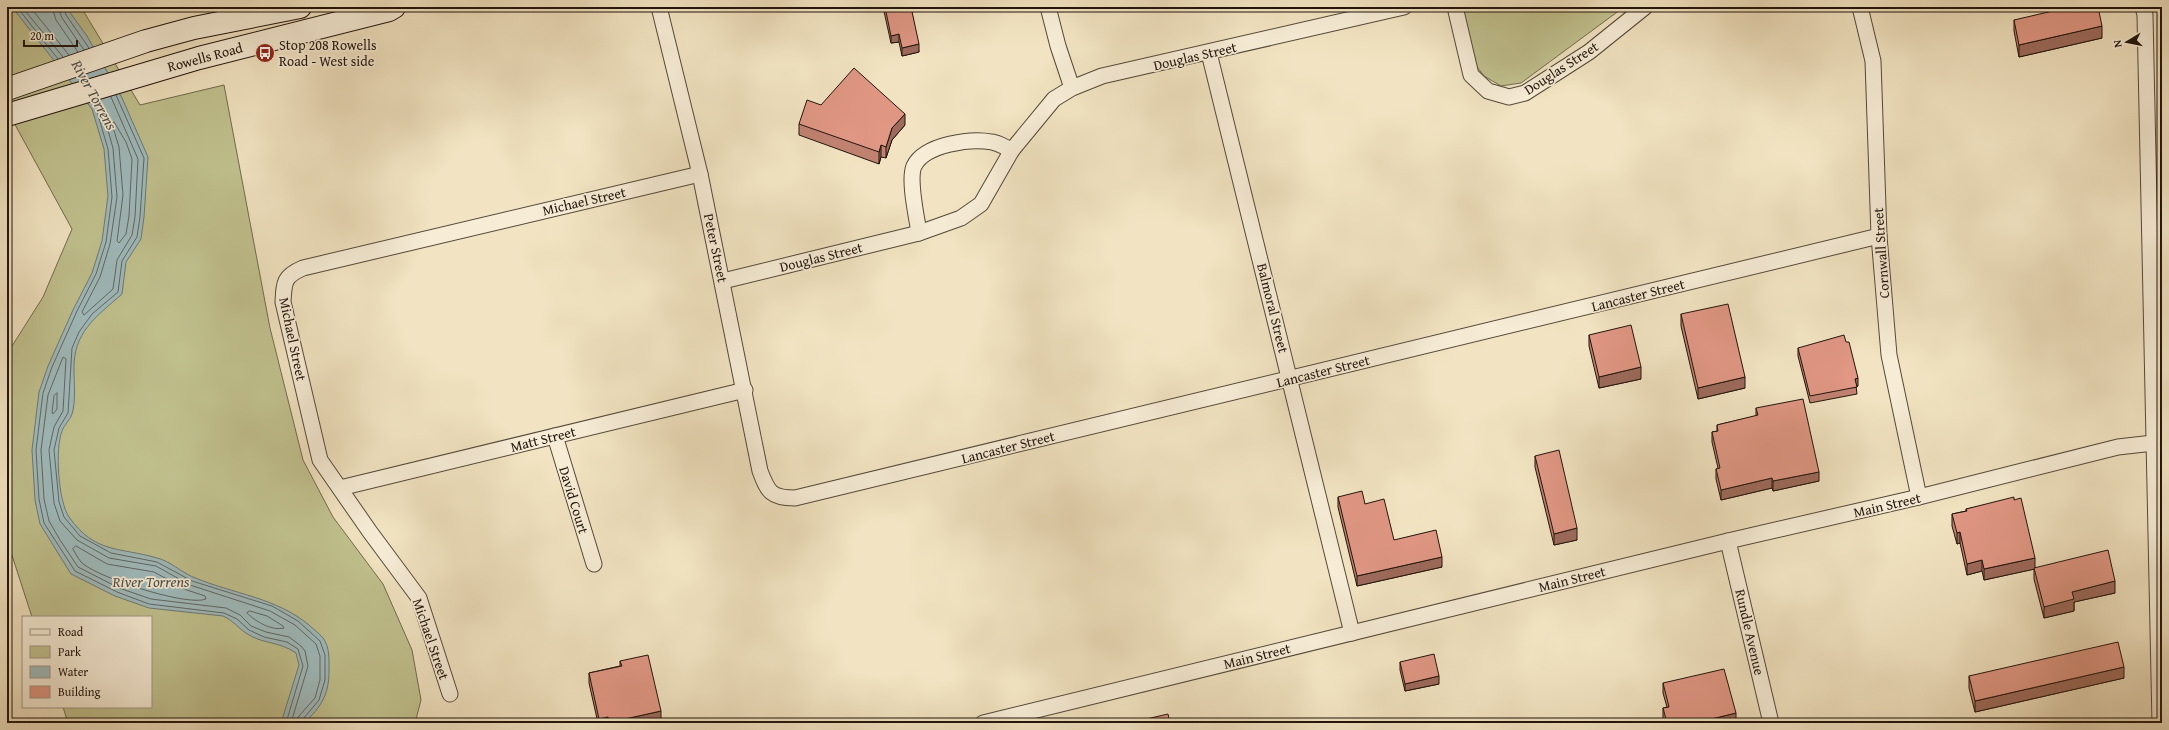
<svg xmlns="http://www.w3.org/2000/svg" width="2169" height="730" font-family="'Gentium Book Plus',serif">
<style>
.green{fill:#c1c28f;stroke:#716b4e}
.water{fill:#a0bcbe;stroke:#6d7977}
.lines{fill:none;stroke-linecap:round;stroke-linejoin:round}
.shore{stroke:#606865;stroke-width:1}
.street-casing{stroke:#55483a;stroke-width:17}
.secondary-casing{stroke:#21140c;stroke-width:24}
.street{stroke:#f7edd7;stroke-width:15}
.secondary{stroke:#f7edd7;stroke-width:22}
.wall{fill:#c18272;stroke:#21140c}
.shaded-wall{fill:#9d6a5c;stroke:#21140c}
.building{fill:#e09784;stroke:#21140c}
.labels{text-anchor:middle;stroke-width:3.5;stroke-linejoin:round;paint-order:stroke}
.poi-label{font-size:14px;fill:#21140c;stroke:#f7edd7;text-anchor:start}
.street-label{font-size:14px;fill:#21140c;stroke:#f7edd7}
.water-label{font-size:15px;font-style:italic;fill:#4d4f4a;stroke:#f7edd7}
</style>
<rect width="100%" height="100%" fill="#f2e4c2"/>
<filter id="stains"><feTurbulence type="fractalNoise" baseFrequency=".005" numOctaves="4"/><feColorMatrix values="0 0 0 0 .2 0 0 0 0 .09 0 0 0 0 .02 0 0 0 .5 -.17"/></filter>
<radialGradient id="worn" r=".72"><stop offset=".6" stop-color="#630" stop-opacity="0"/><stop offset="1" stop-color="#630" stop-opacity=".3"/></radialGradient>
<g class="green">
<polygon points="7,7 81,7 140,105 224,85 270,328 303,460 333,517 383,584 412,650 421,700 415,723 68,723 63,707 151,707 151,617 32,617 7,540 7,354 43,297 72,229 7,110"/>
<polygon points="1463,7 1624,7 1521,83 1501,86 1484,76 1474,63"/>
</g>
<path class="water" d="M12,7H66L87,36L122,98L148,157L144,217L141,239L126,262L122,294C96,317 73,332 74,370C74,384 76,401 72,414C70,420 64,425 62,431C55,448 58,501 69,517C95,554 120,547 157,558C170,561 181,572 193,577C233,594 275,597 309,625C313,629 319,633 323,638C330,647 329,661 329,671C329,695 321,707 304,723H281L299,665L296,653C279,641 261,644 246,633C237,627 235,622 223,616L149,608L115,596L71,574L40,524L35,500L32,450L39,392L48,366L73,310L92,273L102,241L108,196L104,149L92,109Z"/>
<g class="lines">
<g class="shore">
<polyline points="17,7 58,59"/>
<polyline points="22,7 63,57"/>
<polyline points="30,7 69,55"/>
<polyline points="52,7 56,20 78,52"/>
<polyline points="58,7 62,18 84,50"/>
<polyline points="63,7 66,15 89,48"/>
<polyline points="116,95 144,158 140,217 137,237 122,261 118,292 92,314 79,332 72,348 68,413 59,428 54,450 59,502 64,517 80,536 111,553 157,562 192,581 272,606 298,621 320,641 325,655 325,680 319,700 303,719 302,723"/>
<polyline points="97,101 101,106 113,148 117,197 110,244 100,277 82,312 84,315 113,289 117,260 132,235 135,217 138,159 111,97"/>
<polyline points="92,102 96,108 108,149 112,197 106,242 96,274 77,311 52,367 43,393 36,450 39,499 44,523 75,571 117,592 149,604 224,613 237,619 249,630 264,637 287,642 298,649 303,666 286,723"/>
<polygon points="114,122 126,142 132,159 129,216 126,234 119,243 117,241 123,195 119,147 112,124"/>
<polygon points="57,393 57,409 53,414 52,412 54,396"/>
<path d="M76,546L107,564L154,572L187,590L205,596L206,599C188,607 95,577 81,562C78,558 75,553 73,549Z"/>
<path d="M250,611L267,616L283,626L284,628C272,631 256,622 247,613Z"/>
<polyline points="291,723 308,666 305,651 301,646 289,637 266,632 251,626 240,615 226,608 151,599 119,588 78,567 60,540 49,521 44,499 41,450 48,395 63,357 66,359 63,411 54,427 49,450 54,503 60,521 77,540 109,558 156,566 190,585 270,611 295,625 316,644 320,656 320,680 315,698 299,716 297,723"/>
</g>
<defs>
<g id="street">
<path d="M659,7L700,174L760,471C768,492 771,498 795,498L1879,236"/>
<polyline points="1048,7 1058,46 1072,88"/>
<polyline points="1455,7 1471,75 1488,91 1509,97 1525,93 1589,52 1645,7"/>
<polyline points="1860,7 1873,61 1879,236 1889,355 1919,497"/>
<polyline points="2143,7 2145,15 2160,723"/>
<polyline points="1209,53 1352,633"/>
<path d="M919,233C917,218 908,180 914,166C925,144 971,138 992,142C999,143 1006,148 1012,150"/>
<polyline points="723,281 919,233 961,218 981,204 1012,150 1054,99 1072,88 1102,76 1404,7"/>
<polyline points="555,436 594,564"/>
<polyline points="340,488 745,390"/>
<polyline points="1728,541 1771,723"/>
<path d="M450,694L419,598L370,532L320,460L283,302C284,282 284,276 303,268L700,174"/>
<polyline points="983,723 1728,541 1919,497 2118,447 2162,442"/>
</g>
<g id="secondary">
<polyline points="7,89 146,41 194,28 300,7"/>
<polyline points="7,115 199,58 389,10 394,7"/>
</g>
</defs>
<use href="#street" class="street-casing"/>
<use href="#secondary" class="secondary-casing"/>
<use href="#street" class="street"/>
<use href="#secondary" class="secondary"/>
</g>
<g class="wall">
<polygon points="883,7 911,7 919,52 902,56 899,42 891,43"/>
<polygon points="2014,20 2102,38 2019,57 2014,31"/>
<polygon points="821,105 905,125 892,140 886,158 881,157 879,164 799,135 799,124"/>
<polygon points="1681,314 1745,388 1698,399 1681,326"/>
<polygon points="1589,335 1641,379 1599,388 1589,346"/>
<polygon points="1798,348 1858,386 1856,386 1857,394 1810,403 1798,356"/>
<polygon points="1756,408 1819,481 1773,491 1772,488 1721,500 1716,479 1716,469 1718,468 1712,442 1712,432 1717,431 1717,425 1756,416"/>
<polygon points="1535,456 1577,540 1554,545 1535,467"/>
<polygon points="1338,497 1365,504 1394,540 1442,567 1357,586 1338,507"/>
<polygon points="2014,500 2035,568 2115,593 2074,602 2074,611 2044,618 2034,579 2034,569 1984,580 1982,571 1967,575 1960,543 1957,544 1952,526 1952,514 1966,511 1966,509"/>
<polygon points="620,661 661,720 650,723 598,723 589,683 589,673 620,666"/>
<polygon points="1400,662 1439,684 1405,691 1400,670"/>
<polygon points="1969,676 2124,678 1975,712 1969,688"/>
<polygon points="1663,683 1736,723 1664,723 1663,718 1663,708 1667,707 1663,693"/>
</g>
<g class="shaded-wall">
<polygon points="2102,26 2102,38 2019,57 2019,45"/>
<polygon points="899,34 899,42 891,43 891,36"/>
<polygon points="919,44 919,52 902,56 902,48"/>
<polygon points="905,114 905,125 892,140 886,158 886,147 892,128"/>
<polygon points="881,145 881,157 879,164 879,152"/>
<polygon points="1641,367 1641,379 1599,388 1599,377"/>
<polygon points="1745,377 1745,388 1698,399 1698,388"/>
<polygon points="1858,378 1858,386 1855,387 1855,379"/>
<polygon points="1819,472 1819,481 1773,491 1773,481"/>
<polygon points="1772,478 1772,488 1721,500 1721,490"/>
<polygon points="1577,528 1577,540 1554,545 1554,534"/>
<polygon points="1960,532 1960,543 1957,544 1957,533"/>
<polygon points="1442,557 1442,567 1357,586 1357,576"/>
<polygon points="2035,558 2035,569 1984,580 1984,569"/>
<polygon points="1982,560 1982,571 1967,575 1967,564"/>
<polygon points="2115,581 2115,593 2074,602 2074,611 2044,618 2044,607 2072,592"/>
<polygon points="2124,667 2124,678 1975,712 1975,701"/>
<polygon points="1439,676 1439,684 1405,691 1405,684"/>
<polygon points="661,711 661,720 650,723 619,723 625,719"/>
<polygon points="1736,713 1736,723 1695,723"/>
<polygon points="608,717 608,723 599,723 599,719"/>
</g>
<g class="building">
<polygon points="885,7 911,7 919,44 902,48 899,34 891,36"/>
<polygon points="2070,7 2098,7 2102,26 2019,45 2014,20"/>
<polygon points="854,68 905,114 892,128 886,147 881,145 879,152 799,124 807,100 821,105"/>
<polygon points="1728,304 1745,377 1698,388 1681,314"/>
<polygon points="1631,325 1641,367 1599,377 1589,335"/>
<polygon points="1844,335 1846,342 1849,342 1858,378 1855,379 1857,387 1810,396 1798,348"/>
<polygon points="1803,399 1819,472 1773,481 1772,478 1721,490 1716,469 1720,468 1712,432 1718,431 1717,425 1758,415 1756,408"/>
<polygon points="1559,450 1577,528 1554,534 1535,456"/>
<polygon points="1362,491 1365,504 1384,499 1394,540 1436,530 1442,557 1357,576 1338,497"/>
<polygon points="2014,497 2014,500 2021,498 2035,558 1984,569 1982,560 1967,564 1960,532 1957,533 1952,514 1967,511 1966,509"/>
<polygon points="2108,550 2115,581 2072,592 2074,599 2044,607 2034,568"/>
<polygon points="2118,642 2124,667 1975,701 1969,676"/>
<polygon points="1434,654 1439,676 1405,684 1400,662"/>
<polygon points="648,655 661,711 625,719 625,722 619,723 610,723 608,717 599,719 589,673 622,666 620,661"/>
<polygon points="1724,669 1736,713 1695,723 1667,723 1663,708 1669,707 1663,683"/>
<polygon points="1168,714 1170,723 1143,723 1142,720"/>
</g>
<defs>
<symbol id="bus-disc" viewBox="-11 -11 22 22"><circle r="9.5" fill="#8f2418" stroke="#f7edd7"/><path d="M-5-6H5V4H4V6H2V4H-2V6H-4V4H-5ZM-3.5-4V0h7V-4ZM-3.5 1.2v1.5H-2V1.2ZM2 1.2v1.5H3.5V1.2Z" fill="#fff"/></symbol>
</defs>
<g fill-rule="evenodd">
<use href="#bus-disc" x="254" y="42" width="22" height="22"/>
</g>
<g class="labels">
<g class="poi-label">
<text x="279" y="50">Stop 208 Rowells<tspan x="279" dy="16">Road - West side</tspan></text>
</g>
<g class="street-label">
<text transform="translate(1195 56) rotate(-13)" y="5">Douglas Street</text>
<text transform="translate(205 57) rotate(-15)" y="5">Rowells Road</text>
<text transform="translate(1561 68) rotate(-33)" y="5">Douglas Street</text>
<text transform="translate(584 201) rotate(-13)" y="5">Michael Street</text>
<text transform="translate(716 248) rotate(78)" y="5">Peter Street</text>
<text transform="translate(1881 253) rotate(-94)" y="5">Cornwall Street</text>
<text transform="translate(821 257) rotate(-14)" y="5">Douglas Street</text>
<text transform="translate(1638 295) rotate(-14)" y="5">Lancaster Street</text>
<text transform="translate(1273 308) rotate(76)" y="5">Balmoral Street</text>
<text transform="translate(293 339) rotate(78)" y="5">Michael Street</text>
<text transform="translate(1323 371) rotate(-14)" y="5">Lancaster Street</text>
<text transform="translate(543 439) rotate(-14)" y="5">Matt Street</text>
<text transform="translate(1008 447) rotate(-14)" y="5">Lancaster Street</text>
<text transform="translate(574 500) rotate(73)" y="5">David Court</text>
<text transform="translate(1887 505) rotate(-13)" y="5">Main Street</text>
<text transform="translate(1572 579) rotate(-14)" y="5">Main Street</text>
<text transform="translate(1750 632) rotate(77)" y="5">Rundle Avenue</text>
<text transform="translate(431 639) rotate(71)" y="5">Michael Street</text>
<text transform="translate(1257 656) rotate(-14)" y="5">Main Street</text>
</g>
<g class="water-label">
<text transform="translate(94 95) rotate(61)" y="5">River Torrens</text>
<text x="151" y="587">River Torrens</text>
</g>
</g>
<rect width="2169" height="730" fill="none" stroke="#f2e4c2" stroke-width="24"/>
<rect x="8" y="8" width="2153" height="714" fill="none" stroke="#21140c" stroke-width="2"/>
<rect x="12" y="12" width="2145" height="706" fill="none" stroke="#21140c"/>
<rect x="22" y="616" width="130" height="92" fill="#f7edd7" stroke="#a19686"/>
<rect x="30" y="629" width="20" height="6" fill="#f7edd7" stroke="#a19686"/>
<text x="58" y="636" font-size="12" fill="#21140c">Road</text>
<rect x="30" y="646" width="20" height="12" fill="#c1c28f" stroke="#a19686"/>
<text x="58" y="656" font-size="12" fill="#21140c">Park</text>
<rect x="30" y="666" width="20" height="12" fill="#a0bcbe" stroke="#a19686"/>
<text x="58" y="676" font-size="12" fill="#21140c">Water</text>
<rect x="30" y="686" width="20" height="12" fill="#e09784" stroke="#a19686"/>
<text x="58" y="696" font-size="12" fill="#21140c">Building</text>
<g transform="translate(2127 42) rotate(260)" stroke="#f7edd7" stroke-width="3" paint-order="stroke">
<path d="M0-3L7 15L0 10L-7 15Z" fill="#21140c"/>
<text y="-6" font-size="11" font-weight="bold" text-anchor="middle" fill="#21140c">N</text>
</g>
<path d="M24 40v6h53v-6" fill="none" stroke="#21140c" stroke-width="2"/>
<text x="30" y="40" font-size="12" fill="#21140c" stroke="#f7edd7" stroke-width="3" paint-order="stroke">20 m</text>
<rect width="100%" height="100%" filter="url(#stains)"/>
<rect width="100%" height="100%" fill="url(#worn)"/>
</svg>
